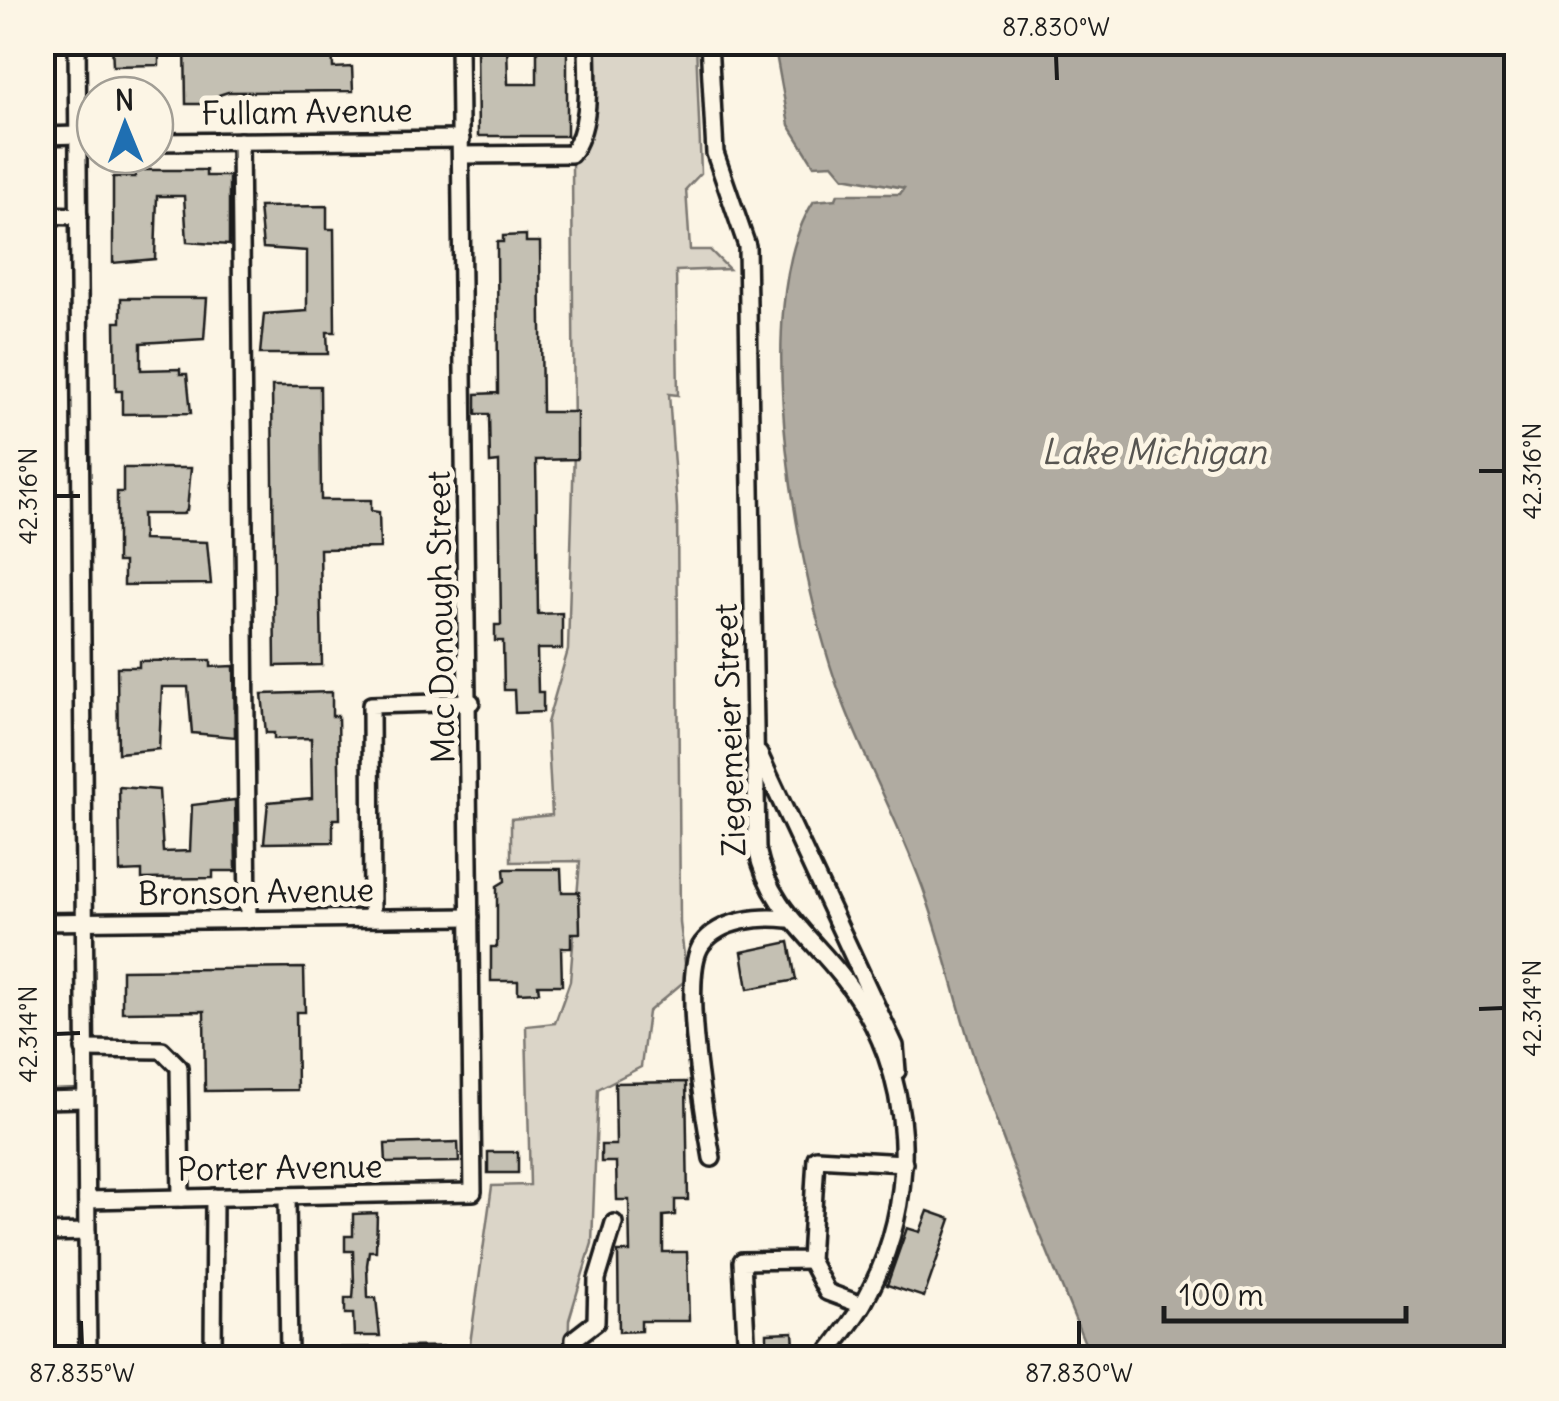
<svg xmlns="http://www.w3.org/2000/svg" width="1559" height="1401" font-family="Delius,sans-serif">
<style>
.green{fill:#dbd5c8;stroke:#7c7872;stroke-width:2.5}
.water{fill:#b0aba1;stroke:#75726c;stroke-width:2.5}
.building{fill:#c4c0b3;stroke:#1c1c1c;stroke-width:2.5}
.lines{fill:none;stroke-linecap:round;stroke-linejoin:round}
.minor-casing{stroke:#1c1c1c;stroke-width:22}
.minor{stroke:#fcf5e5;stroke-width:15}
.ticks{fill:none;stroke:#1c1c1c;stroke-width:4}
.labels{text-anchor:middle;stroke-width:10;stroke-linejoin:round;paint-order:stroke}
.street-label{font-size:32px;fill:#1c1c1c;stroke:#fcf5e5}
.water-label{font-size:35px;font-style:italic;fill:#575551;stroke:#fcf5e5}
.neatline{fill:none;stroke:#1c1c1c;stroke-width:4}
.ticks-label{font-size:25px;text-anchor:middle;fill:#1c1c1c}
</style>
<rect width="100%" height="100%" fill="#fcf5e5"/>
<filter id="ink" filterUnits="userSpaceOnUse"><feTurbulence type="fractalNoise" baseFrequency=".01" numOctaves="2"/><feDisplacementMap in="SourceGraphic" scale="20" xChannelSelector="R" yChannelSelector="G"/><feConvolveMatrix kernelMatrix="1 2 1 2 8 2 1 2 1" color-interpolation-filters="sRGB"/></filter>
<g filter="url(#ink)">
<polygon class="green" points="596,43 696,43 701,173 686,189 690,250 710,250 729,269 676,271 678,395 669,394 677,508 680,923 687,979 648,1012 641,1067 598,1089 592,1243 569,1320 568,1358 468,1358 492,1186 530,1185 526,1026 555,1023 570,981 580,861 511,862 511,819 552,815 547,723 568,650 574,450 572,166 593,126"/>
<path class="water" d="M774,43H1516V1358H1091C1052,1263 1012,1168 978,1070C959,1013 946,954 926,897C903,830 868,768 843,702C800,591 745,305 814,201L836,199L838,194H900L904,188L844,177L833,164L814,165L789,125Z"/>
<g class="building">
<polygon points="112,42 159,42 159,65 113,66"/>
<polygon points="185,42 229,42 229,49 332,42 333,68 352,67 353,91 228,92 219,95 219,104 186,104"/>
<polygon points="477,42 507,42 508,84 537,84 537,42 567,42 567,136 478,136"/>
<polygon points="135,170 206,170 206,176 229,176 229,245 187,242 184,196 157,196 155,259 113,263 113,177 135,177"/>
<polygon points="327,206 327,229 334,229 335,332 327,332 328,354 260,354 264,314 307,311 307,251 263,248 259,207"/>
<polygon points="526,235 526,242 540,242 542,412 577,412 577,459 536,460 538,614 562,613 562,649 537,649 538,692 543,692 543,712 515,713 514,690 504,690 503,641 495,641 495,625 501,625 499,462 490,463 489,414 476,414 476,394 498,393 497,242 503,242 503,236"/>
<polygon points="121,298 207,298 204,339 141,343 141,370 180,369 180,374 187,374 191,413 122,414 122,391 116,391 115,322 121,322"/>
<polygon points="272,386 320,386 321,500 371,500 371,511 379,512 380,548 320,549 322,665 275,666"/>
<polygon points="123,468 191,468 187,510 183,514 142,514 143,540 207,542 211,584 124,585 124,562 117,562 117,492 123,492"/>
<polygon points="211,660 211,667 234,666 235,737 192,733 188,687 162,687 159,749 118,753 117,667 139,667 139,661"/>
<polygon points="332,692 332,716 338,716 340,819 333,819 333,842 264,843 268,802 312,798 311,738 274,739 274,733 266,733 262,694"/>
<polygon points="119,787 159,790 163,852 190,851 192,805 235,800 236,871 213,871 213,878 142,879 142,871 120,872"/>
<polygon points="504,869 561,869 562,892 579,892 580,933 571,933 571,948 561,948 562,985 538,985 539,992 518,993 518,981 491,981 491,947 497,947 497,886 505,881"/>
<polygon points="789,942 796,980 748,989 742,952"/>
<polygon points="304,968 305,1012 296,1012 297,1090 205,1091 204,1011 122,1012 122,970"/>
<polygon points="686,1082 688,1200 675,1200 675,1215 663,1216 663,1252 687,1252 689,1321 641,1321 641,1331 619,1332 618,1252 630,1252 629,1200 617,1200 616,1162 601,1162 601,1145 616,1145 615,1083"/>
<polygon points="458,1142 459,1162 386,1163 385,1144"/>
<rect x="488" y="1152" width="30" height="21"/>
<polygon points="928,1211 951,1219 924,1297 887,1285 907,1228 920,1232"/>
<polygon points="377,1213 376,1251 369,1251 367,1265 368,1298 376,1298 380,1336 354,1336 353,1314 345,1314 345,1298 353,1298 354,1284 353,1251 345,1251 345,1236 353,1236 353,1214"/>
<polygon points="793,1332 794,1346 767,1346 767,1333"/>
</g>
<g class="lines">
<defs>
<g id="minor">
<polyline points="77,42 88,1358"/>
<path d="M709,42L715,153L747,246L757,849C769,907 809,934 844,979C917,1072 921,1201 864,1302C853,1322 837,1340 824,1358"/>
<polyline points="42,136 78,135"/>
<polyline points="240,141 248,920"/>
<polyline points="155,142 461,139"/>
<path d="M461,155L571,154C593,125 587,78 587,42"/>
<polyline points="42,215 79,216"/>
<polyline points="759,754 895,1046 897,1071"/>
<polyline points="372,918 371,705 471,702"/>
<polyline points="42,922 470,917"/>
<polyline points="84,1049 162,1050 179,1067 181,1198"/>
<polyline points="42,1100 85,1099"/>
<path d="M712,1158C705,1119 679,974 702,944C721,919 761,916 788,919"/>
<polyline points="287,1196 289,1358"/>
<polyline points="87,1200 473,1192 459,42"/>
<polyline points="42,1233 87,1232"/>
<polyline points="810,1260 827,1292 862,1305"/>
<polyline points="213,1358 214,1197"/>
<polyline points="298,1358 461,1356"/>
<polyline points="574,1358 574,1339 596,1322 597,1279 614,1223"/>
<polyline points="747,1358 742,1261 810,1260 816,1158 904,1163"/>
</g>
</defs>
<use href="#minor" class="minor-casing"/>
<use href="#minor" class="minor"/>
</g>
</g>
<path class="ticks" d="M1056,55L1057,80M1479,471H1504M55,496H80M1479,1009L1504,1008M55,1034L80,1033M81,1321L82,1346M1079,1321V1346"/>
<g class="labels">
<g class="street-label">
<text transform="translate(307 112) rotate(-1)" y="11">Fullam Avenue</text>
<text transform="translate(441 617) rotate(-91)" y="11">Mac Donough Street</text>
<text transform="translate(730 730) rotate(-92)" y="11">Ziegemeier Street</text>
<text transform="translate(256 892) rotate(-1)" y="11">Bronson Avenue</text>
<text transform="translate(280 1168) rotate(-1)" y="11">Porter Avenue</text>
</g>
<g class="water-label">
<text x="1154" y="464">Lake Michigan</text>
</g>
</g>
<rect width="1559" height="1401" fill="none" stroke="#fcf5e5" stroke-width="110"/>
<g transform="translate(125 125) rotate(359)"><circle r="48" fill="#fcf5e5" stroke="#a29e95" stroke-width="2.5"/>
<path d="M0-8L18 38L0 25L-18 38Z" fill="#1f6fb2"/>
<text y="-15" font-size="28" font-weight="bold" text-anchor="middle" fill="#1c1c1c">N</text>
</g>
<path d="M1164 1306v15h242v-15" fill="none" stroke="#1c1c1c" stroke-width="5"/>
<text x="1179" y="1306" font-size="30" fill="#1c1c1c" stroke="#fcf5e5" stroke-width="8" paint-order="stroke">100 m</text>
<rect x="55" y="55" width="1449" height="1291" class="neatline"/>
<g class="ticks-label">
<text x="1056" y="36">87.830°W</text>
<text transform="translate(1532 471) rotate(-90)" y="9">42.316°N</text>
<text transform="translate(28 496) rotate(-90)" y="9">42.316°N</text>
<text transform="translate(1532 1008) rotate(-90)" y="9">42.314°N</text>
<text transform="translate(28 1034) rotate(-90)" y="9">42.314°N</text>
<text x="82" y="1382">87.835°W</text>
<text x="1079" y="1382">87.830°W</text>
</g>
</svg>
